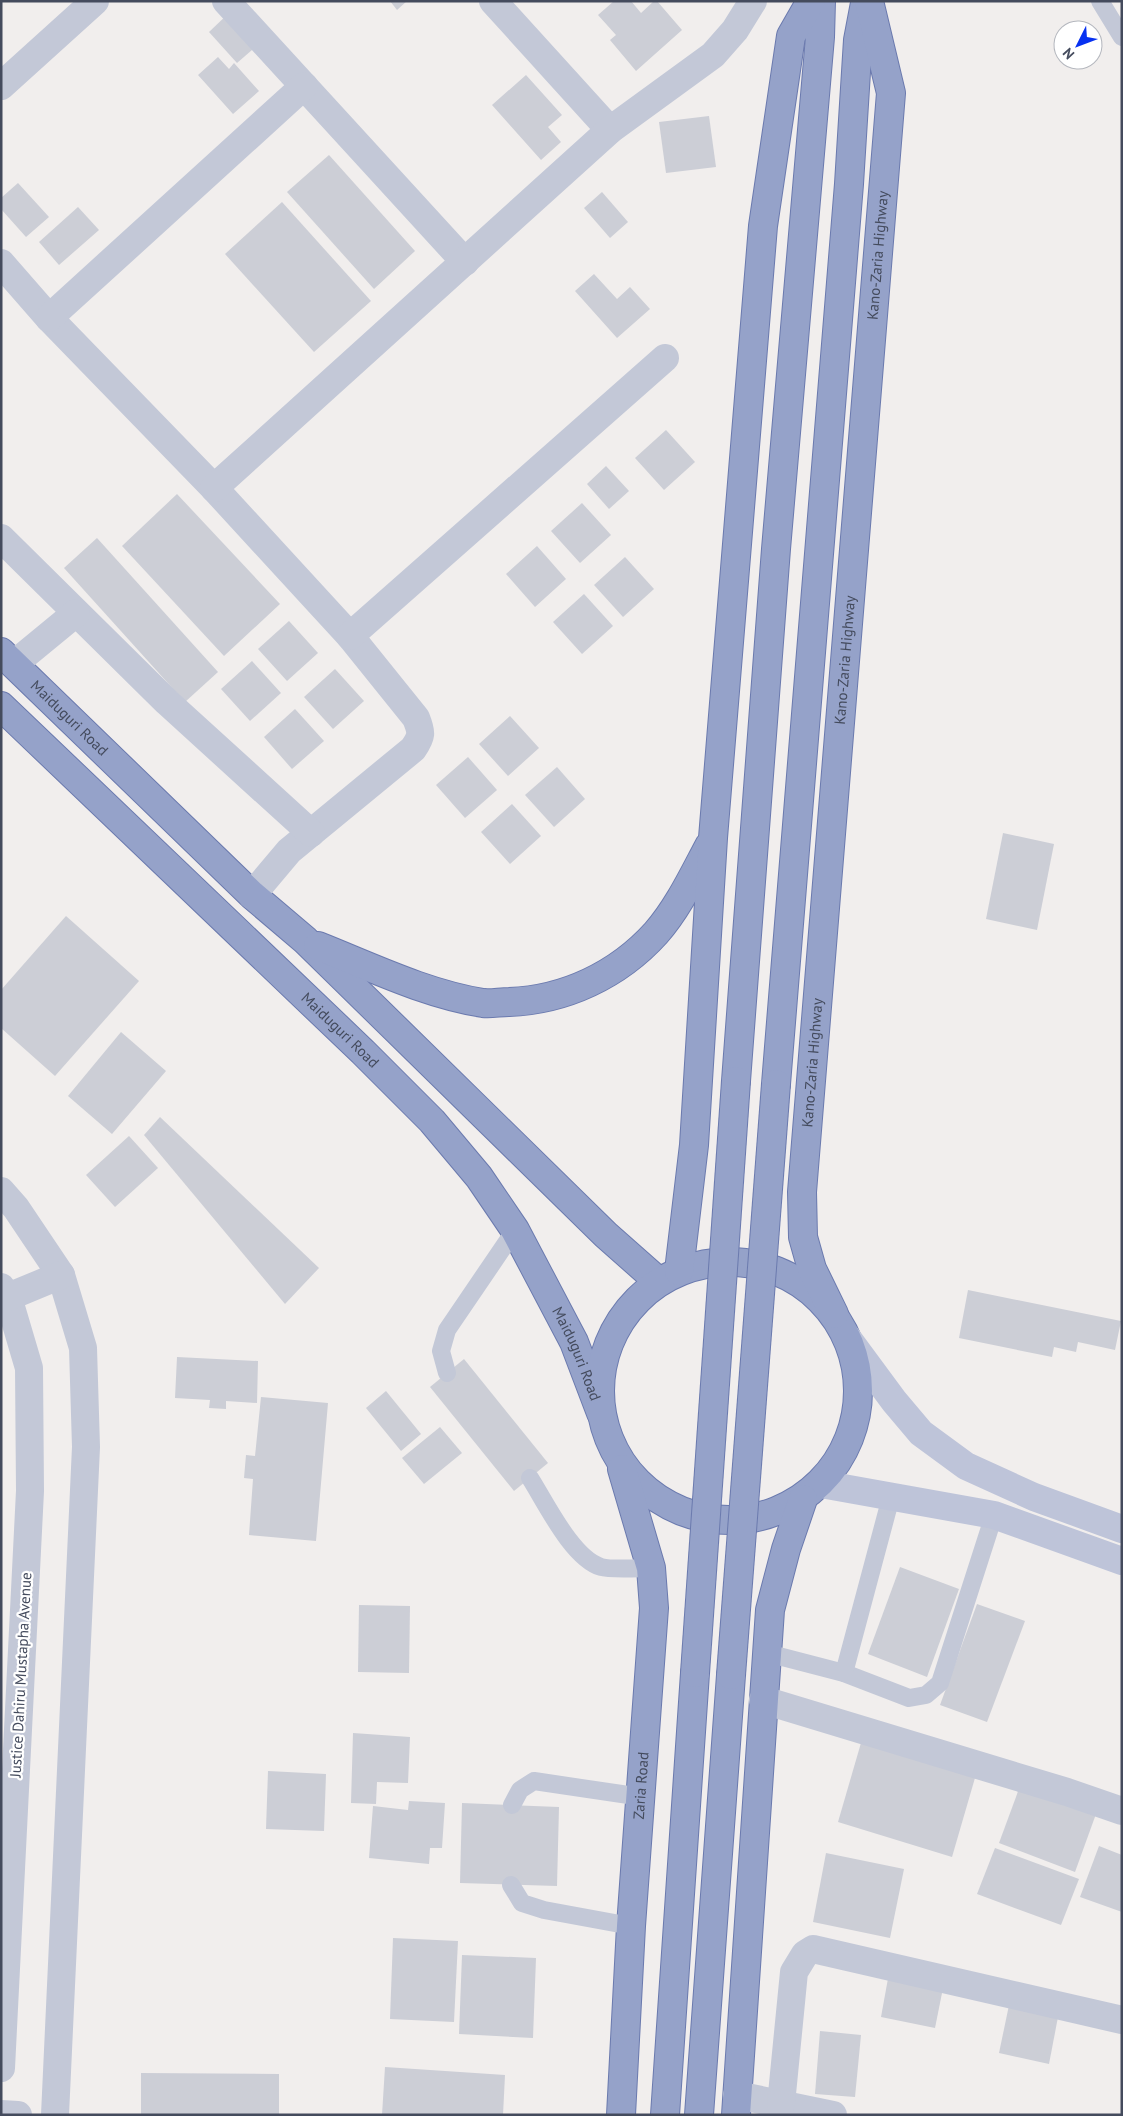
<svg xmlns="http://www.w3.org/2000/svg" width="1123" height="2116" font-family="'PT Sans',sans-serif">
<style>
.building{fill:#ccced6}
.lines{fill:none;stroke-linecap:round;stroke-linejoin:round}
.trunk-casing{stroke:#6b7aae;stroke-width:30}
.service{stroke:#c3c8d7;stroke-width:18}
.minor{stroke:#c3c8d7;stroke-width:28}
.secondary{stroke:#bec4d9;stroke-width:28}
.trunk{stroke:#95a2c9;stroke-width:28}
.trunk-bridge-casing{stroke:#6b7aae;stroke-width:30;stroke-linecap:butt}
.trunk-bridge{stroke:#95a2c9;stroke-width:28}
.labels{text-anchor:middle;stroke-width:4.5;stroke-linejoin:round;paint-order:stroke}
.street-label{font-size:15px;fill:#444b5d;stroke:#fff}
</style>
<rect width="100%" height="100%" fill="#f1eeed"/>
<g class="building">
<polygon points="390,1 407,1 397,10"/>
<polygon points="614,1 631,1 641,13 654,1 657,1 682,30 636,71 610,40 616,35 598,15"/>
<polygon points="231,11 260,43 237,63 209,32"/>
<polygon points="218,57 229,69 234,63 259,91 233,114 198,75"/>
<polygon points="526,75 562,115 548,127 561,142 541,160 492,105"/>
<polygon points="709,116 716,167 666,173 659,122"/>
<polygon points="329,155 415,251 374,289 287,192"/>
<polygon points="18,183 49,217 26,237 1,209 1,198"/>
<polygon points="602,192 628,222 610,238 584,208"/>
<polygon points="282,202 371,301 314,352 225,254"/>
<polygon points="78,207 99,230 59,265 39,242"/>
<polygon points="594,274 617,299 630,287 650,309 617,338 575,291"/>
<polygon points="666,430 695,462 664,490 635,458"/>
<polygon points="606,466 629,491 609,509 587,484"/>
<polygon points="177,494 280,604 224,656 122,546"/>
<polygon points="582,503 611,535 580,563 551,531"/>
<polygon points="97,538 218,672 185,702 64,568"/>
<polygon points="537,546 566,579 535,607 506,574"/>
<polygon points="625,557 654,589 623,617 594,585"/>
<polygon points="584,594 613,626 582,654 553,622"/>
<polygon points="289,621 318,653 287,681 258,649"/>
<polygon points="252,661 281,693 250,721 221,689"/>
<polygon points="335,669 364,701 333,729 304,697"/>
<polygon points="295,709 324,741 292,769 264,737"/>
<polygon points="510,716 539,748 508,776 479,744"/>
<polygon points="468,757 497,790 465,818 436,785"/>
<polygon points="557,767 585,799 554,827 525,795"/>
<polygon points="512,804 541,836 510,864 481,832"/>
<polygon points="1003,833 1054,844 1037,930 986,919"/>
<polygon points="66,916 139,981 55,1076 1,1028 1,990"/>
<polygon points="121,1032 166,1071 112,1134 68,1096"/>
<polygon points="160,1117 319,1268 285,1304 144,1135"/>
<polygon points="129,1136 158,1168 115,1207 86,1175"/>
<polygon points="968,1290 1121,1321 1115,1350 1078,1342 1076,1352 1054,1347 1052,1357 959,1338"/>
<polygon points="177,1357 258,1361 257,1403 226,1401 226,1409 209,1408 210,1400 175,1398"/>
<polygon points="464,1359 548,1463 514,1491 430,1387"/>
<polygon points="386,1391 421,1434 401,1451 366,1408"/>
<polygon points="261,1397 328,1403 316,1541 249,1535 253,1479 244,1478 246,1455 255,1456"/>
<polygon points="440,1427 462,1453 424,1484 402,1458"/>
<polygon points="900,1567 959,1589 927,1677 868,1654"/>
<polygon points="977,1604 1025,1621 987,1722 940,1705"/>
<polygon points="359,1605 410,1606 409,1673 358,1672"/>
<polygon points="353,1733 410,1737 408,1783 377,1782 376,1804 351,1803"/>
<polygon points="863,1736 977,1771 952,1857 838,1822"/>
<polygon points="268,1771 326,1774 324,1831 266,1829"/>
<polygon points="1020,1786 1096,1814 1075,1872 999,1843"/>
<polygon points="409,1801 445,1803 442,1848 430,1848 429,1864 369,1858 373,1806 408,1810"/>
<polygon points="462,1803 559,1807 557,1886 460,1883"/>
<polygon points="1099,1846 1122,1855 1122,1912 1080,1897"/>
<polygon points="995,1848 1079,1879 1061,1925 977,1894"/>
<polygon points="826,1853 904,1869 890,1938 813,1922"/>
<polygon points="393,1938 458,1941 454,2022 390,2019"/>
<polygon points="462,1955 536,1958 533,2038 459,2034"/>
<polygon points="891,1962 946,1973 935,2028 881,2017"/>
<polygon points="1013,1986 1062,1996 1049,2064 999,2053"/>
<polygon points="820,2031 861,2035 855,2097 815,2094"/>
<polygon points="385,2067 505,2075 503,2115 382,2115"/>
<polygon points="141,2073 279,2074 279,2115 141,2115"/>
</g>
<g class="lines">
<defs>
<g id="trunk">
<path id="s1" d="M1,652L252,895L305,940L606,1235L658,1281"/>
<path id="s2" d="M1,706L363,1052L432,1121L479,1177L515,1230L574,1342L601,1413"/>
<path d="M318,946C371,967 426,994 483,1003C491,1004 500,1002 509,1002C565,1000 618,975 656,933C678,908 693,876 709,846"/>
<polyline points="736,1081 776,549 820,37 821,1"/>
<polyline points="776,1084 849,184 858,40 865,3"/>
<circle cx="729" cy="1391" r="129"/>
<polyline points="679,1271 694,1145 713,838 763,226 791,36 811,1"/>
<path id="s3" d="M834,1314L812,1269L803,1237L802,1192L891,93L869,1"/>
<path id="s4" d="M621,2115L631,1926L654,1608L651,1568L622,1469"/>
<polyline points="665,2115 695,1673"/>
<polyline points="699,2115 731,1675"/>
<polyline points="736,2115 770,1610 786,1549 803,1499"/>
</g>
</defs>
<use href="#trunk" class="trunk-casing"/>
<g class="service">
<polyline points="1100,1 1122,37"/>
<polyline points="447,1373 441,1351 447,1330 515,1230"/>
<path d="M530,1478C546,1503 572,1558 601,1567C611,1570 639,1568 651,1568"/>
<polyline points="767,1653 844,1673 909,1698 926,1695 940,1683 994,1515"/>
<polyline points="844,1673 891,1497"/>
<polyline points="512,1805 520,1790 534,1781 642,1797"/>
<polyline points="511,1885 522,1903 544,1910 631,1926"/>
</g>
<g class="minor">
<polyline points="226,1 465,262"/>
<polyline points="493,1 610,130"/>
<polyline points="1,86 95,1"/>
<path d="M1,263L49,318L214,488L350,636L416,718C422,733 422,736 413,749L289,851L252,895"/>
<polyline points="49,318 304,86"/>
<polyline points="214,488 610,130 713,55 735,30 753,1"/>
<polyline points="1,538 167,702 311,833"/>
<polyline points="350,636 665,358"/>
<polyline points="14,664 76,613"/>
<polyline points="1,1191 16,1208 61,1275 83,1348 86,1447 55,2115"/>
<polyline points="1,1287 8,1297 29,1368 30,1491 1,2068"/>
<polyline points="8,1297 61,1275"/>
<polyline points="763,1700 1067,1792 1122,1811"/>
<polyline points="737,2095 833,2115"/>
<polyline points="781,2104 794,1972 805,1954 813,1949 1122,2020"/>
<polyline points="1,2114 18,2115"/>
</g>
<g class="secondary">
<polyline points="846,1336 894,1401 921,1433 966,1466 1034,1497 1122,1529"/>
<polyline points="821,1484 994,1515 1122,1561"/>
</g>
<use href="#trunk" class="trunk"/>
<defs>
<g id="trunk-bridge">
<polyline points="695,1673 736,1081"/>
<polyline points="731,1675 776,1084"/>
</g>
</defs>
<use href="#trunk-bridge" class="trunk-bridge-casing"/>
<use href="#trunk-bridge" class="trunk-bridge"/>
</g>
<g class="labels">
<g class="street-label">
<text dy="5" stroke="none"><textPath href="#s3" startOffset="1068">Kano-Zaria Highway</textPath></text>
<text dy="5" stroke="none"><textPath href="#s3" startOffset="662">Kano-Zaria Highway</textPath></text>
<text dy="5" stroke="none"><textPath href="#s1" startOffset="95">Maiduguri Road</textPath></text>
<text dy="5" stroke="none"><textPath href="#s2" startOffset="469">Maiduguri Road</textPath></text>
<text dy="5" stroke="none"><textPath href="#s3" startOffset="258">Kano-Zaria Highway</textPath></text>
<text dy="5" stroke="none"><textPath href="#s2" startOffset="874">Maiduguri Road</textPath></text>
<text transform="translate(21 1675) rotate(-87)" y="5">Justice Dahiru Mustapha Avenue</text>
<text dy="5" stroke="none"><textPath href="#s4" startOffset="330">Zaria Road</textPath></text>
</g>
</g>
<rect width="1123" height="2116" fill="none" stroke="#444b5d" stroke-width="5"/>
<g transform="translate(1078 45) rotate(228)"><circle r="24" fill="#ffffff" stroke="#b4b7be"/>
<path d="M0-4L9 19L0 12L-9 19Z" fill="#0731f1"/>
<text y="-8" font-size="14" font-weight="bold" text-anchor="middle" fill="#444b5d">N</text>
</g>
</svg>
